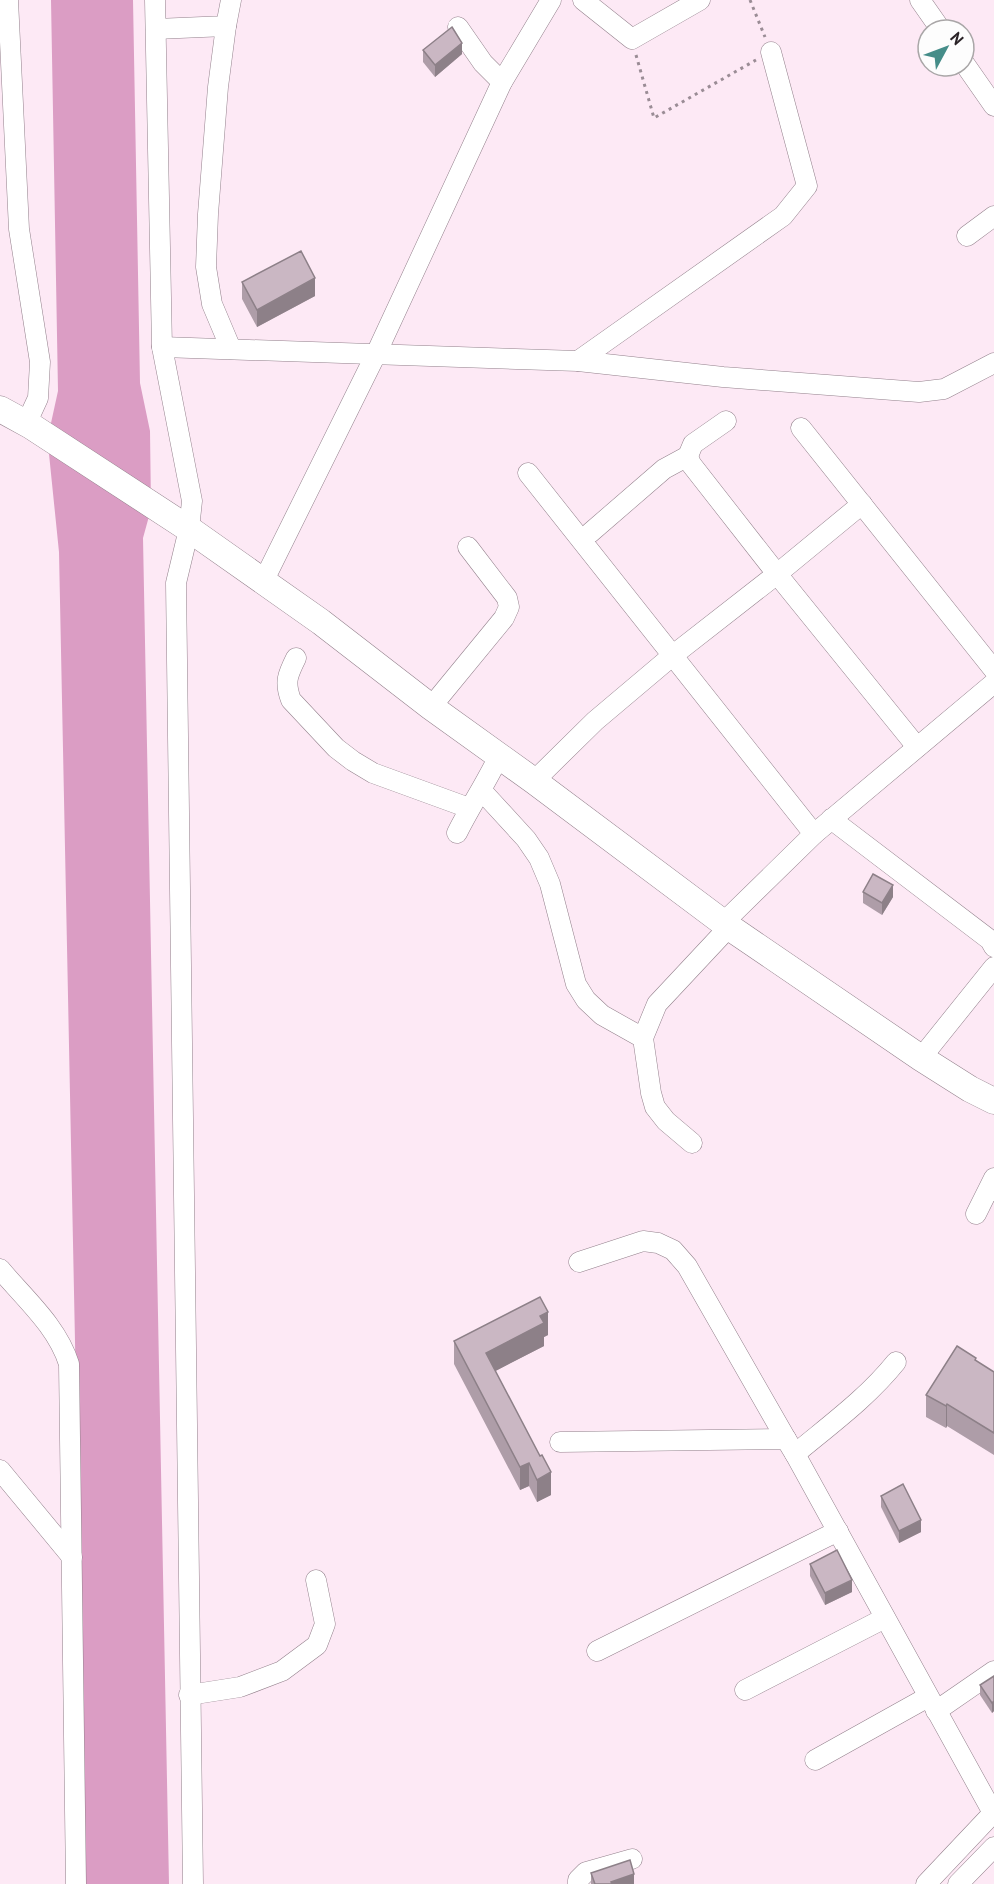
<svg xmlns="http://www.w3.org/2000/svg" width="994" height="1884" font-family="'PT Sans',sans-serif">
<style>
.water{fill:#db9dc4}
.lines{fill:none;stroke-linecap:round;stroke-linejoin:round}
.minor-casing{stroke:#93818c;stroke-width:21}
.major-casing{stroke:#93818c;stroke-width:27}
.path{stroke:#9a8c95;stroke-width:3;stroke-dasharray:3 4.5;stroke-linecap:butt}
.minor{stroke:#fff;stroke-width:20}
.major{stroke:#fff;stroke-width:26}
.wall{fill:#ae9da8}
.shaded-wall{fill:#8d8088}
.building{fill:#cab7c3;stroke:#8d8088;stroke-width:1.5}
</style>
<rect width="100%" height="100%" fill="#fde9f5"/>
<polygon class="water" points="51,0 133,0 140,383 150,431 151,509 143,538 169,1884 86,1884 59,552 49,454 51,423 58,391"/>
<g class="lines">
<defs>
<g id="minor">
<polyline points="8,0 19,229 40,362 38,398 26,424"/>
<polyline points="155,0 162,347 192,501 189,529 176,583 193,1884"/>
<polyline points="583,0 632,39 700,0"/>
<polyline points="920,0 941,30"/>
<polyline points="226,26 218,87 208,214 206,267 212,304 231,349"/>
<polyline points="458,27 483,63 502,82"/>
<polyline points="156,29 226,26 231,0"/>
<polyline points="964,63 994,106"/>
<polyline points="967,236 994,216"/>
<polyline points="162,347 578,361 723,377 919,392 944,389 994,363"/>
<polyline points="578,361 783,216 807,186 771,52"/>
<polyline points="726,421 693,444 688,456 691,464 777,574 917,747"/>
<polyline points="801,428 994,670"/>
<polyline points="528,473 814,834"/>
<polyline points="590,533 664,469 688,456"/>
<polyline points="263,582 376,354 502,82 551,0"/>
<path d="M296,658C288,674 284,682 291,700L336,748L353,761L373,773L469,808"/>
<polyline points="431,707 504,618 509,607 507,598 468,547"/>
<polyline points="534,781 595,721 672,656 777,574 862,504"/>
<polyline points="482,791 526,839 539,858 550,884 576,984 586,1000 602,1015 643,1038"/>
<polyline points="831,819 990,940 994,947"/>
<path d="M457,833C470,807 486,783 499,756"/>
<polyline points="724,922 814,834 994,683"/>
<polyline points="921,1058 994,967"/>
<polyline points="692,1143 666,1121 655,1107 651,1093 643,1038 657,1004 729,927"/>
<polyline points="976,1214 994,1178"/>
<polyline points="579,1262 643,1241 658,1243 673,1250 687,1266 786,1439"/>
<path d="M0,1269C25,1299 57,1326 69,1364L76,1884"/>
<polyline points="560,1442 786,1439 795,1454 993,1813"/>
<path d="M795,1454C831,1424 867,1398 896,1362"/>
<polyline points="0,1470 72,1557"/>
<polyline points="597,1651 838,1531"/>
<polyline points="745,1690 885,1618"/>
<polyline points="189,1695 240,1687 282,1671 317,1645 325,1624 316,1580"/>
<polyline points="936,1711 994,1671"/>
<polyline points="815,1760 928,1697"/>
<polyline points="578,1884 578,1880 586,1872 632,1859"/>
<polyline points="926,1884 994,1812"/>
<polyline points="958,1884 994,1847"/>
</g>
<polyline id="major" points="0,409 31,426 189,529 321,622 431,707 534,781 729,927 921,1058 970,1089 994,1101"/>
</defs>
<use href="#minor" class="minor-casing"/>
<use href="#major" class="major-casing"/>
<g class="path">
<polyline points="750,0 765,37"/>
<polyline points="636,55 654,118 756,60"/>
</g>
<use href="#minor" class="minor"/>
<use href="#major" class="major"/>
</g>
<g class="wall">
<polygon points="423,50 462,54 435,77 423,62"/>
<polygon points="242,282 315,296 257,327 242,299"/>
<polygon points="863,892 893,897 882,915 863,903"/>
<polygon points="548,1335 544,1337 544,1346 495,1371 551,1495 537,1502 529,1486 520,1490 454,1364 454,1341"/>
<polygon points="976,1361 994,1372 994,1455 947,1426 946,1428 926,1417 926,1395"/>
<polygon points="881,1496 921,1532 899,1543 881,1507"/>
<polygon points="810,1564 852,1592 825,1605 810,1576"/>
<polygon points="994,1676 994,1711 992,1713 980,1695 980,1685"/>
<polygon points="591,1873 634,1884 591,1884"/>
</g>
<g class="shaded-wall">
<polygon points="462,43 462,54 435,77 435,65"/>
<polygon points="315,278 315,296 257,327 257,310"/>
<polygon points="893,885 893,897 882,915 882,903"/>
<polygon points="548,1312 548,1335 544,1337 544,1346 486,1376 486,1353 540,1316"/>
<polygon points="947,1404 947,1426 946,1428 946,1406"/>
<polygon points="529,1463 529,1486 520,1490 520,1467"/>
<polygon points="551,1472 551,1495 537,1502 537,1480"/>
<polygon points="921,1520 921,1532 899,1543 899,1531"/>
<polygon points="852,1580 852,1592 825,1605 825,1593"/>
<polygon points="994,1701 994,1711 992,1713 992,1703"/>
<polygon points="634,1874 634,1884 611,1884 611,1882"/>
</g>
<g class="building">
<polygon points="452,27 462,43 435,65 423,50"/>
<polygon points="301,251 315,278 257,310 242,282"/>
<polygon points="873,874 893,885 882,903 863,892"/>
<polygon points="540,1297 548,1312 540,1316 544,1323 486,1353 540,1456 542,1455 551,1472 537,1480 529,1463 520,1467 454,1341"/>
<polygon points="957,1346 976,1358 975,1360 994,1372 994,1433 947,1404 946,1406 926,1395"/>
<polygon points="903,1484 921,1520 899,1531 881,1496"/>
<polygon points="837,1550 852,1580 825,1593 810,1564"/>
<polygon points="994,1676 994,1701 992,1703 980,1685"/>
<polygon points="630,1860 634,1874 611,1882 612,1884 595,1884 591,1873"/>
</g>
<g transform="translate(946 48) rotate(49)"><circle r="28" fill="#fdfdfd" stroke="#a9a6a7" stroke-width="1.5"/>
<path d="M0-4.5L10 22L0 15L-10 22Z" fill="#458d89"/>
<text y="-9" font-size="16" font-weight="bold" text-anchor="middle" fill="#2a2327">N</text>
</g>
</svg>
